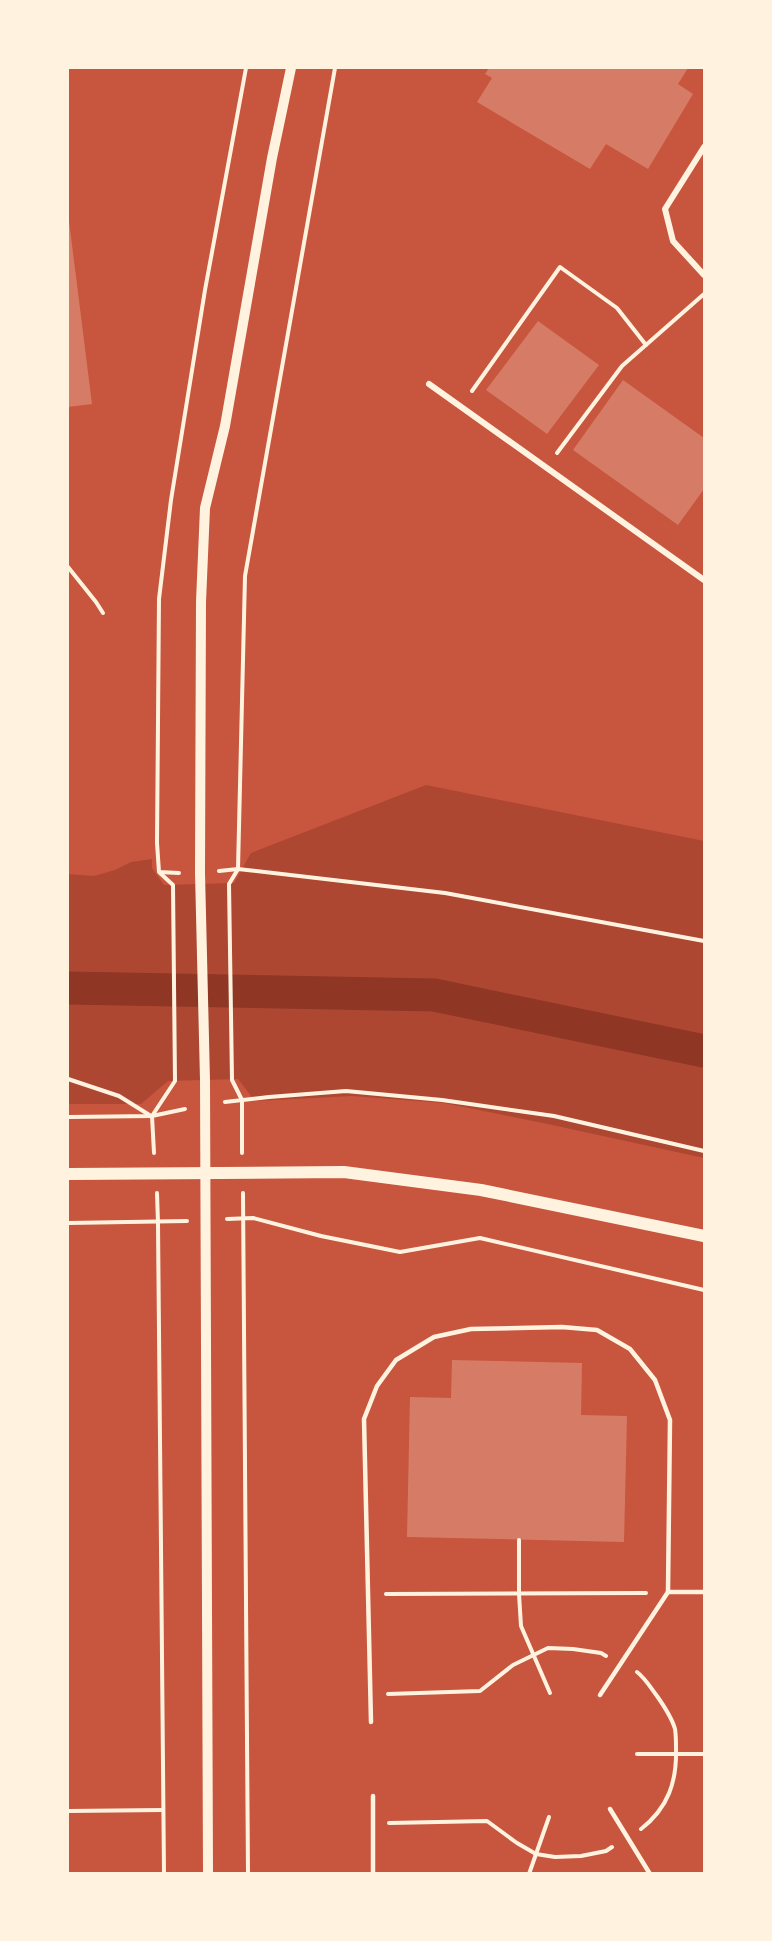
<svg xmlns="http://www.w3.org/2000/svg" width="772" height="1941" font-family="'Golos Text',sans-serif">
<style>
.green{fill:#ae4732}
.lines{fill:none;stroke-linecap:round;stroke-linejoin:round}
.canal{stroke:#8f3625;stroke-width:33}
.building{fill:#d67c66}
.path{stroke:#fff3e0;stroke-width:4}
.service{stroke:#fff3e0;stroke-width:4.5}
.minor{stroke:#fff3e0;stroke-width:6}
.tertiary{stroke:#fff3e0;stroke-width:10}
.secondary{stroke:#fff3e0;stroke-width:12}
</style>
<rect width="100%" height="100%" fill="#c8553d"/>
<polygon class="green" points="426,785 704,841 704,1158 543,1123 444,1103 352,1096 255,1101 238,1079 168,1081 141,1104 68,1104 68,874 94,876 115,870 131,862 152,859 152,868 164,885 234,883 251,853"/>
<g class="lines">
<polyline class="canal" points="68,988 434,995 704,1051"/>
</g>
<g class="building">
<polygon points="489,68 688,68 678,84 693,94 648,169 606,144 590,169 477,102 492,78 485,74"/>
<polygon points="68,221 69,221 92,404 68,407"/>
<polygon points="538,321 599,365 547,434 486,390"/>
<polygon points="623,380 704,438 704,489 678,525 573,450"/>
<polygon points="452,1360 582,1363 581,1415 627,1416 624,1542 407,1537 410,1397 451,1398"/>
</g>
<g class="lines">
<g class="path">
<polyline points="472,391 560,267 617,308 646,345"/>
<polyline points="557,453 622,366 704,294"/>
<polyline points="68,567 96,602 103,613"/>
<polyline points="219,871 238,869 445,893 704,941"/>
<polyline points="179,873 159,872 157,843 159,599 171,500 205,290 246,68"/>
<polyline points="68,1079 119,1096 151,1116"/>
<polyline points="225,1102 269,1097 346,1091 442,1100 554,1116 704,1151"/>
<polyline points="68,1117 152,1116 185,1109"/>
<polyline points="154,1153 152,1116 175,1081 173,885 160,873"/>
<polyline points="242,1153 242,1100 232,1080 229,884 238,869 245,576 335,68"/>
<polyline points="157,1193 158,1223 164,1874"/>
<polyline points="243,1193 248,1874"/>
<polyline points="227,1219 253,1218 321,1236 400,1252 480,1238 704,1290"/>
<polyline points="68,1223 187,1221"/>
<polyline points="519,1540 519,1594 521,1626 550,1693"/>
<polyline points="386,1594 646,1593"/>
<path d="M637,1672C645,1678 651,1688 657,1696C664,1706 672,1718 675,1729C676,1735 676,1742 676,1748C677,1782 668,1808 641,1829"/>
<polyline points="388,1694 480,1691 513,1665 548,1648 573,1649 601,1653 606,1656"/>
<polyline points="637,1754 704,1754"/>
<polyline points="68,1811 163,1810"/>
<polyline points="389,1823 487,1821 517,1843 536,1854 555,1857 581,1856 606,1851 612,1847"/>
<polyline points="529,1874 549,1817"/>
</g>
<g class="service">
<polyline points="600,1695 668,1592"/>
<polyline points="371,1722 364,1419 377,1386 396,1360 434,1337 471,1329 562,1327 597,1330 630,1349 655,1380 670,1420 668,1592 704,1592"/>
<polyline points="610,1809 650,1874"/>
<polyline points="373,1874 373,1796"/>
</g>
<g class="minor">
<polyline points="704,147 665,209 673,241 704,275"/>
<polyline points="429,384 704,580"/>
</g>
<polyline class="tertiary" points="208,1874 205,1080 200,873 201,602 205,508 225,426 272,158 291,68"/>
<polyline class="secondary" points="68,1174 344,1172 481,1190 704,1236"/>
</g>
<rect width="772" height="1941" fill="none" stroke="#fff3e0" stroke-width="138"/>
</svg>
